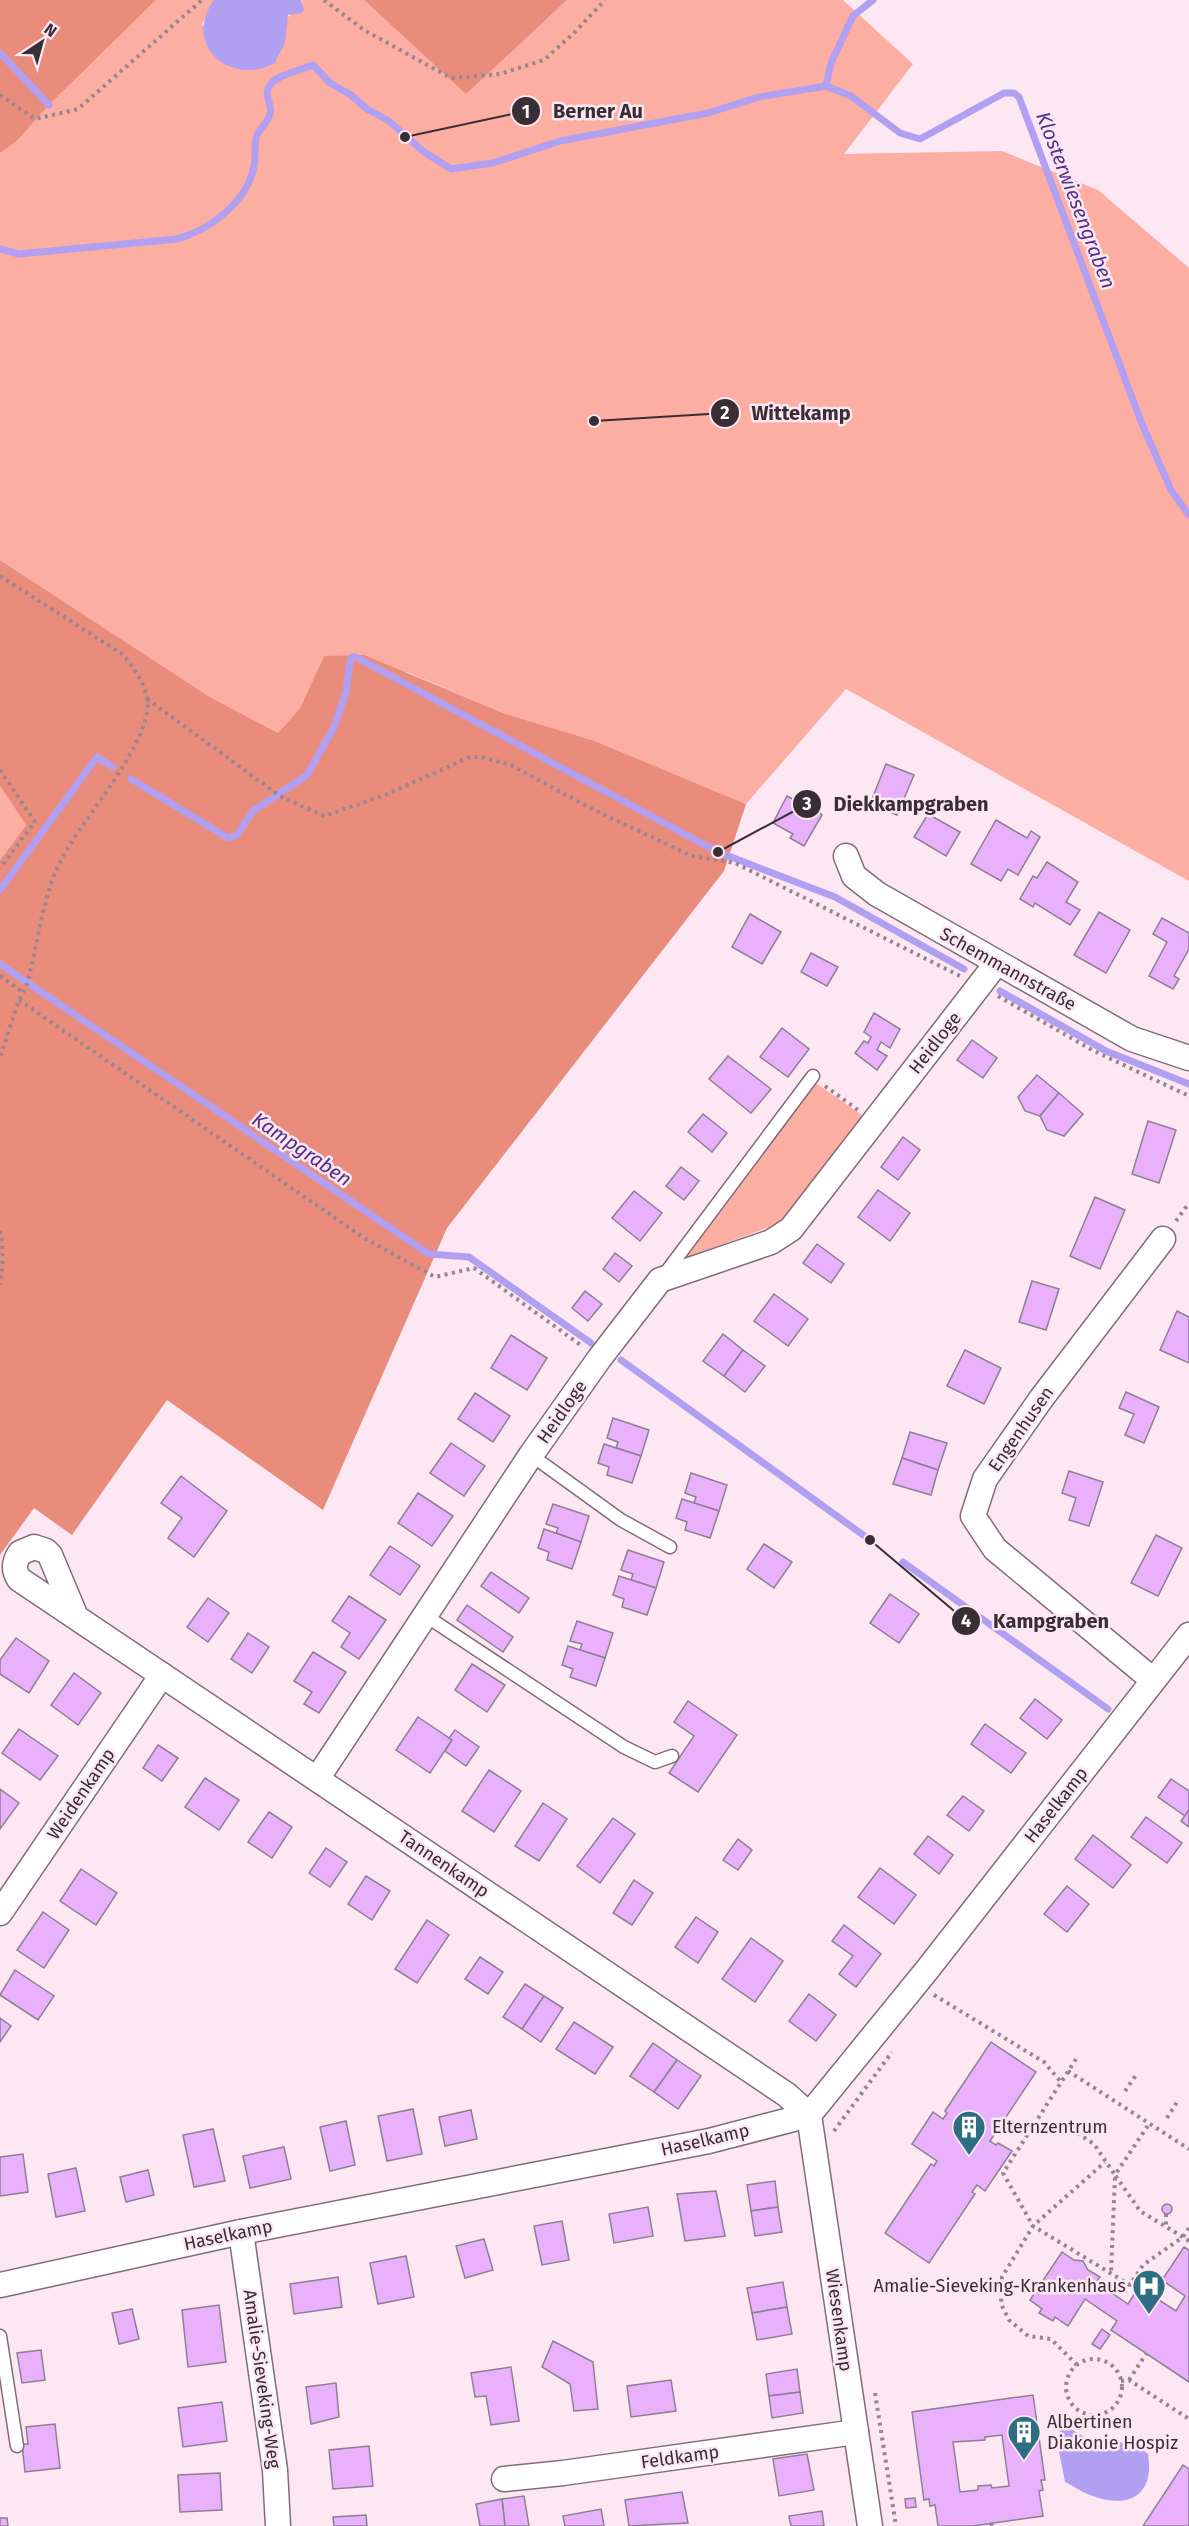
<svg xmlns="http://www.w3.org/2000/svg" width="1189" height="2526" font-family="'Fira Sans',sans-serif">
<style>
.green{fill:#fbaea1}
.forest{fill:#ea8c7c}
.water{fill:#b1a0f2}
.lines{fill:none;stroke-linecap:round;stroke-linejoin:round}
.stream{stroke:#b1a0f2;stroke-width:7}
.building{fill:#e9b0fb;stroke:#8e7f94;stroke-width:1.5;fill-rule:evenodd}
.service-casing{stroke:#836c7a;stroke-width:15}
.minor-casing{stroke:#836c7a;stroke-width:27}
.path{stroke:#96868f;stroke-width:4;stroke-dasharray:3 4.5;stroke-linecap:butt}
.service{stroke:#fff;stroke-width:12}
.minor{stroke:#fff;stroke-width:24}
.labels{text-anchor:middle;stroke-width:5;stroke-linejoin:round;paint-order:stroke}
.street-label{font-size:18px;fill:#382e34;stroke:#fde7f3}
.poi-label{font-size:18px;fill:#382e34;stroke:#fde7f3;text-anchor:start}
.water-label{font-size:20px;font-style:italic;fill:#4e308e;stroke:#fde7f3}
.leader{fill:none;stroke:#382e34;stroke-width:2}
.callout-dot{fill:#382e34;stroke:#fde7f3;stroke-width:2}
.mark-label{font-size:18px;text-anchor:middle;font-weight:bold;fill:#fff}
.callout-label{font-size:20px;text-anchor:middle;font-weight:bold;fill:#382e34;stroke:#fde7f3;stroke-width:5;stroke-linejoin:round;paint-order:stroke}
</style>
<rect width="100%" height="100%" fill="#fde7f3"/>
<g class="green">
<path d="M156,0H214L202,24L234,68C282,70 280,63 286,19L303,2L301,0H364L466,93L567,0H843L913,64L844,154L1002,151L1098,190L1189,268V881L846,689L746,804L595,741L506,714L409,673L324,656L300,708L278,733L210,697L0,560V153L17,141L49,105Z"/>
<polygon points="0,786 26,825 0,860"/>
<polygon points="813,1081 866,1118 791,1219 682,1259"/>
</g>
<g class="forest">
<polygon points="0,0 156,0 49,105 17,141 0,153"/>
<polygon points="364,0 567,0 466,94"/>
<polygon points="0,560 210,697 278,733 300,708 324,656 364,655 506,714 595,741 746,804 724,871 447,1228 323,1510 167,1400 72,1535 34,1508 0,1555 0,860 26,825 0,786"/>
</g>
<g class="water">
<path d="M214,0H301L304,10L301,13L288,15L285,43L275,63C232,87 181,46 214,0Z"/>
<path d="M1062,2425C1078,2431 1088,2442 1104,2445C1109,2446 1113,2444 1118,2443C1130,2441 1139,2447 1148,2454C1155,2496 1128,2510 1090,2495C1082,2492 1073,2486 1065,2482L1057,2441Z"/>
</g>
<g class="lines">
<g class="stream">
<polyline points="0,53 49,105"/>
<polyline points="826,86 851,96 900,133 920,139 1004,93 1014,93 1019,97 1142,424 1171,490 1189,515"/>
<polyline points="826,86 831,63 853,16 873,0"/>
<path d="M0,249L19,254L177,239C210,230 248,201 254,166C256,157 254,148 256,138C259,129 267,123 270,114C273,105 264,97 268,88C274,75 301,70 313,65L330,83L351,95L367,109L389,121L424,152L451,169L493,163L560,141L708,113L759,97L826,86"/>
<polyline points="131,779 228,838 237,835 253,811 307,775 334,727 346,692 350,661 352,657 356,657 718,852 835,897 964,969"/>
<polyline points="0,890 97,757 113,767"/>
<polyline points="0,964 429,1254 469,1257 591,1343"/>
<polyline points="1000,991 1106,1051 1189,1084"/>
<polyline points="621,1360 870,1540"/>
<polyline points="903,1562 1108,1709"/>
</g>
</g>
<g class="building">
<polygon points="886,764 914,775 897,815 870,804"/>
<polygon points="787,796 806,806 810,801 822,815 804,846 790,838 793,834 773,823"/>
<polygon points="928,814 960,832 946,856 914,837"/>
<polygon points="996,820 1027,838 1031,831 1040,837 1018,875 1008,869 1001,881 971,864"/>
<polygon points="1047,862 1078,882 1066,902 1080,910 1070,925 1035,903 1033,907 1020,899 1033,876 1037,878"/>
<polygon points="1099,912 1130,930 1106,973 1074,955"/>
<polygon points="750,914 781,932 762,964 732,947"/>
<polygon points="1162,918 1189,933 1189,949 1174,976 1179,979 1173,989 1149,976 1167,942 1153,934"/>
<polygon points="811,953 838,967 827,986 801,972"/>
<polygon points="874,1013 900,1029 890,1048 881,1042 877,1050 887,1056 877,1070 855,1053 864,1041 868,1043 871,1037 864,1032"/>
<polygon points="782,1028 809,1049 788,1077 760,1057"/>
<polygon points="972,1040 997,1058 983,1078 957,1060"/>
<polygon points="728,1056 771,1089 751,1113 709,1079"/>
<polygon points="1037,1075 1059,1093 1040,1116 1025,1111 1018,1097"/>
<polygon points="1059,1093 1083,1114 1064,1136 1047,1130 1040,1116"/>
<polygon points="703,1114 727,1133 712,1152 688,1132"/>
<polygon points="1148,1121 1176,1130 1159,1183 1132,1174"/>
<polygon points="903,1137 920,1150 898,1180 881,1167"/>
<polygon points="681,1167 699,1181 684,1200 666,1186"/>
<polygon points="878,1190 910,1213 890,1241 858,1217"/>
<polygon points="634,1191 662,1213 640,1241 612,1218"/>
<polygon points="1095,1197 1125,1210 1100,1269 1070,1256"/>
<polygon points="817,1244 844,1264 831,1283 803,1263"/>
<polygon points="615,1253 632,1266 619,1282 603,1269"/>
<polygon points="1032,1281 1059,1289 1046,1330 1019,1322"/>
<polygon points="585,1291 602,1304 588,1321 572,1308"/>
<polygon points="774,1294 808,1319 788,1346 754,1321"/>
<polygon points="1177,1311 1189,1317 1189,1363 1160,1350"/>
<polygon points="723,1334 743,1350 724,1376 703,1361"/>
<polygon points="511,1335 547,1358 527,1390 491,1368"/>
<polygon points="743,1350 765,1366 745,1392 724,1376"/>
<polygon points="965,1350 1001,1368 984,1404 947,1386"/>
<polygon points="1126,1392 1159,1407 1144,1443 1125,1435 1134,1414 1119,1408"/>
<polygon points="475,1393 510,1416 493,1442 458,1419"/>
<polygon points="613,1418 649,1430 641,1456 616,1448 618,1442 607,1438"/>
<polygon points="910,1432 947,1443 938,1470 902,1458"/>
<polygon points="451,1443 485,1466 464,1496 430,1473"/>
<polygon points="604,1444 641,1456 632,1483 607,1475 609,1467 598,1463"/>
<polygon points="902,1458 938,1470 931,1495 893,1484"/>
<polygon points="1069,1471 1103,1482 1089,1526 1069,1520 1076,1498 1062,1493"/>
<polygon points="691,1473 727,1485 719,1511 694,1503 696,1497 685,1493"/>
<polygon points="181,1476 227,1511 194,1557 168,1538 182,1518 161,1503"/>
<polygon points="418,1493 453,1516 432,1546 398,1523"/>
<polygon points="682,1499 719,1511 710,1538 685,1530 687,1522 676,1518"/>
<polygon points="553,1504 589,1516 581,1542 556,1533 558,1528 546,1524"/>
<polygon points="544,1529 581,1542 572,1569 547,1560 549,1552 538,1548"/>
<polygon points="1156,1535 1182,1548 1158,1596 1131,1583"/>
<polygon points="764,1544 792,1562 774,1588 747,1569"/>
<polygon points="390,1546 420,1566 400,1595 370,1575"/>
<polygon points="628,1550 664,1562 656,1588 631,1580 633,1574 621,1570"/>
<polygon points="491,1572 529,1598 519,1613 481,1586"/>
<polygon points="619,1576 656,1588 647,1615 622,1607 624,1599 613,1595"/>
<polygon points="890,1594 919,1614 899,1643 870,1623"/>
<polygon points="349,1596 386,1620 359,1659 341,1647 350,1633 332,1621"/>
<polygon points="208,1598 229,1613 208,1642 187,1627"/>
<polygon points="467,1605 513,1637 503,1652 457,1620"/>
<polygon points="577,1621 613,1633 605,1658 580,1650 582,1644 570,1641"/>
<polygon points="248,1633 269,1647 252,1673 231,1659"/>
<polygon points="16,1638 49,1661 29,1693 0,1674 0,1660"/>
<polygon points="568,1646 605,1658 596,1686 570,1677 573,1669 562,1665"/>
<polygon points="313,1652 346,1672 319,1713 304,1704 312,1692 294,1681"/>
<polygon points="472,1664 505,1685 487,1712 455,1690"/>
<polygon points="74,1673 101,1693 78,1725 51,1705"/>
<polygon points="1035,1699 1062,1720 1047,1739 1020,1718"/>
<polygon points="688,1701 737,1735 698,1792 669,1773 694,1736 674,1722"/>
<polygon points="418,1717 452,1740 430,1773 396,1750"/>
<polygon points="985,1724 1026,1753 1011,1773 971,1744"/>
<polygon points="19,1729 58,1756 40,1780 2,1753"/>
<polygon points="455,1730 479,1747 466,1766 445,1751 452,1740 449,1738"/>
<polygon points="158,1745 178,1758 162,1781 143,1768"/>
<polygon points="489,1770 521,1791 494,1832 462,1811"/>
<polygon points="205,1778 239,1800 219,1830 185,1807"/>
<polygon points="1171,1779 1189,1791 1189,1810 1185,1816 1158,1797"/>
<polygon points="0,1789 19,1803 0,1829"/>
<polygon points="963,1796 984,1811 969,1831 947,1815"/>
<polygon points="543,1803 567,1819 539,1861 515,1846"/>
<polygon points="1189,1810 1189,1827 1181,1821"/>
<polygon points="269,1812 292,1827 272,1858 248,1842"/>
<polygon points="1146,1817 1182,1843 1167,1863 1131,1837"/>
<polygon points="613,1818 635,1834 600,1883 577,1866"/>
<polygon points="1093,1835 1131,1865 1113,1888 1075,1859"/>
<polygon points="928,1836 953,1855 939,1874 914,1854"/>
<polygon points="738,1839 752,1850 738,1870 723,1860"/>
<polygon points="326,1848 347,1862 330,1887 309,1873"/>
<polygon points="880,1868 916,1895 894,1924 858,1897"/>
<polygon points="81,1869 117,1893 96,1925 60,1901"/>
<polygon points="366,1876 390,1891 372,1920 348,1904"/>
<polygon points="634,1880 653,1893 632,1925 613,1913"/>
<polygon points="1067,1886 1089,1904 1067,1932 1044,1914"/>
<polygon points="43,1912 69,1930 44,1968 17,1950"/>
<polygon points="696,1917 718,1932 698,1963 675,1947"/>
<polygon points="427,1920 449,1935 417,1983 395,1969"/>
<polygon points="844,1925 881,1954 856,1987 839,1974 853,1956 832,1941"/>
<polygon points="751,1938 783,1961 755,2002 722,1979"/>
<polygon points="480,1957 503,1972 488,1994 465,1979"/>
<polygon points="15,1970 54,1996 38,2020 0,1995"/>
<polygon points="525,1984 544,1996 522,2029 503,2017"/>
<polygon points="809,1994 836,2015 816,2041 789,2021"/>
<polygon points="544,1996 563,2008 541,2042 522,2029"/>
<polygon points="0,2018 11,2026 0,2042"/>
<polygon points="574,2022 613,2047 595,2074 556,2049"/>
<polygon points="991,2042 1036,2072 990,2141 996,2145 998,2143 1012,2151 985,2191 977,2185 972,2192 975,2194 929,2263 885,2233 931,2164 934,2166 937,2161 912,2144 933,2112 943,2119 947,2113 945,2111"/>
<polygon points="653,2043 677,2060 654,2092 630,2076"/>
<polygon points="677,2060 701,2076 678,2109 654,2092"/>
<polygon points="413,2109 422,2154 387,2161 378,2116"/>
<polygon points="471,2110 477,2139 445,2146 439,2117"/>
<polygon points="346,2121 355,2165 330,2171 320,2127"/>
<polygon points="213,2129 225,2181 194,2187 183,2135"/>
<polygon points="284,2147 291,2179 250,2188 243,2156"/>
<polygon points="23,2154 28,2192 0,2196 0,2157"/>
<polygon points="76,2168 85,2211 56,2217 48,2174"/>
<polygon points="148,2170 154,2195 126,2202 120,2177"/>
<polygon points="775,2181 778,2207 751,2211 747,2185"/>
<polygon points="716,2191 725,2236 685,2241 677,2194"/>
<circle cx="1167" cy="2209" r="5"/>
<polygon points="648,2207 653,2236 614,2243 609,2214"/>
<polygon points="778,2207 782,2232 755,2236 751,2211"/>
<polygon points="562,2221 569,2260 542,2265 534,2226"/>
<polygon points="484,2239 493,2270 465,2278 456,2246"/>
<polygon points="1184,2247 1189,2250 1189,2382 1111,2330 1117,2321 1085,2299 1068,2326 1055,2317 1053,2321 1039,2313 1042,2309 1030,2300 1062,2252 1074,2260 1083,2261 1088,2270 1100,2277 1096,2282 1128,2304 1139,2287 1176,2311 1185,2296 1162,2280"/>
<polygon points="406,2256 414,2297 378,2304 370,2263"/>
<polygon points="338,2277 342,2307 294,2314 290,2284"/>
<polygon points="783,2282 787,2307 752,2313 747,2288"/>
<polygon points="219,2305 226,2362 188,2367 182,2310"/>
<polygon points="787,2307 792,2334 757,2340 752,2313"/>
<polygon points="132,2309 139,2339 119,2344 112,2313"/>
<polygon points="1102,2329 1110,2335 1100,2349 1092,2344"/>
<polygon points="553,2341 593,2362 598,2409 574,2411 570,2384 542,2367"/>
<polygon points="41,2350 45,2380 22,2383 17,2353"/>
<polygon points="511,2367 519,2421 491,2425 486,2396 475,2397 471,2373"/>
<polygon points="797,2369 800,2392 769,2396 766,2374"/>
<polygon points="671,2380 676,2411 631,2417 627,2386"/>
<polygon points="336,2383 339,2417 311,2424 306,2387"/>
<polygon points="800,2392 803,2413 772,2418 769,2396"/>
<path d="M1033,2395L1045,2480H1041L1043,2490L1039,2491L1043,2516L973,2526H938L935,2505L930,2506L929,2499L924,2500L912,2412ZM1002,2435L1009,2486L992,2488L991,2485L978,2486V2490L960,2492L953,2442L985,2440V2437Z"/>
<polygon points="222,2402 227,2441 183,2447 178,2408"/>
<polygon points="55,2424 60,2468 25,2472 22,2444 28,2444 26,2427"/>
<polygon points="369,2446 373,2486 333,2489 329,2450"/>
<polygon points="807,2454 814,2490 779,2496 773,2459"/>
<polygon points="1183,2465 1189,2469 1189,2526 1143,2526"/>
<polygon points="220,2473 222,2510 180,2512 178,2475"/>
<polygon points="682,2492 688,2523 629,2526 625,2500"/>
<polygon points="524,2496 529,2526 505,2526 502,2499"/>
<polygon points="915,2498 916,2507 906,2508 905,2499"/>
<polygon points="502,2499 505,2526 480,2526 476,2504"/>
<polygon points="601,2509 604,2526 565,2526 563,2516"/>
<polygon points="822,2511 824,2526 791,2526 789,2516"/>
<polygon points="366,2515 367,2526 334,2526 333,2517"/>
<polygon points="0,2518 7,2518 8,2526 0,2526"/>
</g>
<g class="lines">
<defs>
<g id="service">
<polyline points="664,1275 813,1076"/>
<polyline points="531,1455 621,1520 670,1547"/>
<polyline points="426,1616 624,1747 655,1762 672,1756"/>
<polyline points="0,2336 17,2446"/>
</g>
<g id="minor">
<polyline points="846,856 854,876 877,894 1132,1039 1189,1058"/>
<path d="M76,1617L50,1555L46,1551L34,1547L20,1553C14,1562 13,1570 19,1579L787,2095L809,2115"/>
<polyline points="1153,1680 995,1549 973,1516 985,1479 1041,1399 1163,1239"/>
<polyline points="317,1779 531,1455 599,1359 660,1280 771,1242 791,1229 996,964"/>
<polyline points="0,1913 162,1675"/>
<polyline points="809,2115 870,2526"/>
<polyline points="241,2232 275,2470 278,2526"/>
<polyline points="0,2285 241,2232 709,2141 809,2115 927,1970 1189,1635"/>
<polyline points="504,2479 563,2473 856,2432"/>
</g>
</defs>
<use href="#service" class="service-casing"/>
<use href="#minor" class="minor-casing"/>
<g class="path">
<polyline points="324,0 364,30 451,78 500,74 544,60 573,34 605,0"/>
<polyline points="0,95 35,119 78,109 202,0"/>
<path d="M0,576L122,654C133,667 143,680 147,697C156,739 78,823 59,864C41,903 38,946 26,987L19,1000L0,1057"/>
<polyline points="147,699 280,796 324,816 385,795 470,757 481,757 511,765 594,810 692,856 735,863 960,976"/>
<polyline points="0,770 35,822 0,868"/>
<polyline points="0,976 24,993"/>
<polyline points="998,996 1092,1050 1189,1096"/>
<polyline points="19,1000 364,1238 435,1277 474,1268 582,1346"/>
<polyline points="825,1086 858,1110"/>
<polyline points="1176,1221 1189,1203"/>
<path d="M0,1231C4,1249 3,1267 0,1285"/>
<polyline points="934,1995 1044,2062 1061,2082"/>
<polyline points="1076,2059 1003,2173 1033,2226 1130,2285 1143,2265 1183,2237 1140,2211 1115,2175 1149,2124"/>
<polyline points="1068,2071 1189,2149"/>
<polyline points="1125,2091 1136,2075"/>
<polyline points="1167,2118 1177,2102"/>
<polyline points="1071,2129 1094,2144 1115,2175 1111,2273"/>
<polyline points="834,2131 892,2052"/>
<polyline points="1166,2214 1166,2227"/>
<polyline points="1189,2228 1183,2237 1189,2241"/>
<circle cx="1094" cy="2387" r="28"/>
<polyline points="1077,2365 1051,2339 1028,2336 1009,2320 1001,2304 1002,2277 1033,2226 1105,2162"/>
<polyline points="1129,2380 1146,2354"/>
<polyline points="1121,2381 1129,2380 1189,2419"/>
<polyline points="875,2393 896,2526"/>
<polyline points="991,2523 992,2526"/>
</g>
<use href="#service" class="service"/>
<use href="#minor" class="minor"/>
</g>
<defs>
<symbol id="building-pin" viewBox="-11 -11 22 30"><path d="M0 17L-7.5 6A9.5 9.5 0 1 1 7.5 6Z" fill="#2d6e82" stroke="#fde7f3"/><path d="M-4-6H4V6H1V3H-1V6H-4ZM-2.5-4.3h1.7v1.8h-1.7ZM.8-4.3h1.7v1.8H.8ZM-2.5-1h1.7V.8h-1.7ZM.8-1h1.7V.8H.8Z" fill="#fff"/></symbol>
<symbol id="hospital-pin" viewBox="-11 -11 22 30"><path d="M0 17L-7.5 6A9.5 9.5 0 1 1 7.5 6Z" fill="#2d6e82" stroke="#fde7f3"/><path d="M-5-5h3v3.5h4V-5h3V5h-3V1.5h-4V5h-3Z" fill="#fff"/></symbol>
</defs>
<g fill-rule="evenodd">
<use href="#building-pin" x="950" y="2108" width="38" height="52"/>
<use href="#hospital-pin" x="1130" y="2267" width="38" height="52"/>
<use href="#building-pin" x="1005" y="2413" width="38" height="52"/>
</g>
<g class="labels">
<g class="street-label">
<text transform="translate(1008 969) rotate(29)" y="6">Schemmannstraße</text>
<text transform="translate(935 1043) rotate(-52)" y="6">Heidloge</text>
<text transform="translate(562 1412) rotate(-55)" y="6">Heidloge</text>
<text transform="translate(1021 1429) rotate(-55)" y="6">Engenhusen</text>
<text transform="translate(81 1794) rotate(-56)" y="6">Weidenkamp</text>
<text transform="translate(1056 1805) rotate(-52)" y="6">Haselkamp</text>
<text transform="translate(444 1864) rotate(34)" y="6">Tannenkamp</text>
<text transform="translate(705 2140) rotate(-13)" y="6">Haselkamp</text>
<text transform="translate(228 2235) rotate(-12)" y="6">Haselkamp</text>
<text transform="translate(839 2320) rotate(82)" y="6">Wiesenkamp</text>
<text transform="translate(262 2379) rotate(82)" y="6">Amalie-Sieveking-Weg</text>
<text transform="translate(680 2457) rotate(-8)" y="6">Feldkamp</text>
</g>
<g class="poi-label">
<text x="992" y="2133">Elternzentrum</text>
<text x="1126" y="2292" text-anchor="end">Amalie-Sieveking-Krankenhaus</text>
<text x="1047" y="2428">Albertinen<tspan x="1047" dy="21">Diakonie Hospiz</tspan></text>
</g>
<g class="water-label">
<text transform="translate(1076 200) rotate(69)" y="7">Klosterwiesengraben</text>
<text transform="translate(302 1149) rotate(34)" y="7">Kampgraben</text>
</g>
</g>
<path class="leader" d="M405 137L526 111M594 421L725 413M718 852L807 804M870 1540L966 1621"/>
<g class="callout-dot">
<circle cx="405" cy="137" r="6"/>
<circle cx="594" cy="421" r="6"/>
<circle cx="718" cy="852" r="6"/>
<circle cx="870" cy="1540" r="6"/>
<circle cx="526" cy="111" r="15"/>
<circle cx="725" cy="413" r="15"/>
<circle cx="807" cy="804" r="15"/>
<circle cx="966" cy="1621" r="15"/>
</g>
<g class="mark-label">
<text x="526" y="118">1</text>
<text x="725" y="419">2</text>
<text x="807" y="810">3</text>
<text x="966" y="1627">4</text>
</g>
<g class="callout-label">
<text x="598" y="118">Berner Au</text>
<text x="801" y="420">Wittekamp</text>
<text x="911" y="811">Diekkampgraben</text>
<text x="1051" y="1628">Kampgraben</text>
</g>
<g transform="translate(42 42) rotate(36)" stroke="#fde7f3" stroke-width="4.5" paint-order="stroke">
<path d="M0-4.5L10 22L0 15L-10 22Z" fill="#382e34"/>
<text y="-9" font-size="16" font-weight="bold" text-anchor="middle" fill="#382e34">N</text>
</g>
</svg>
